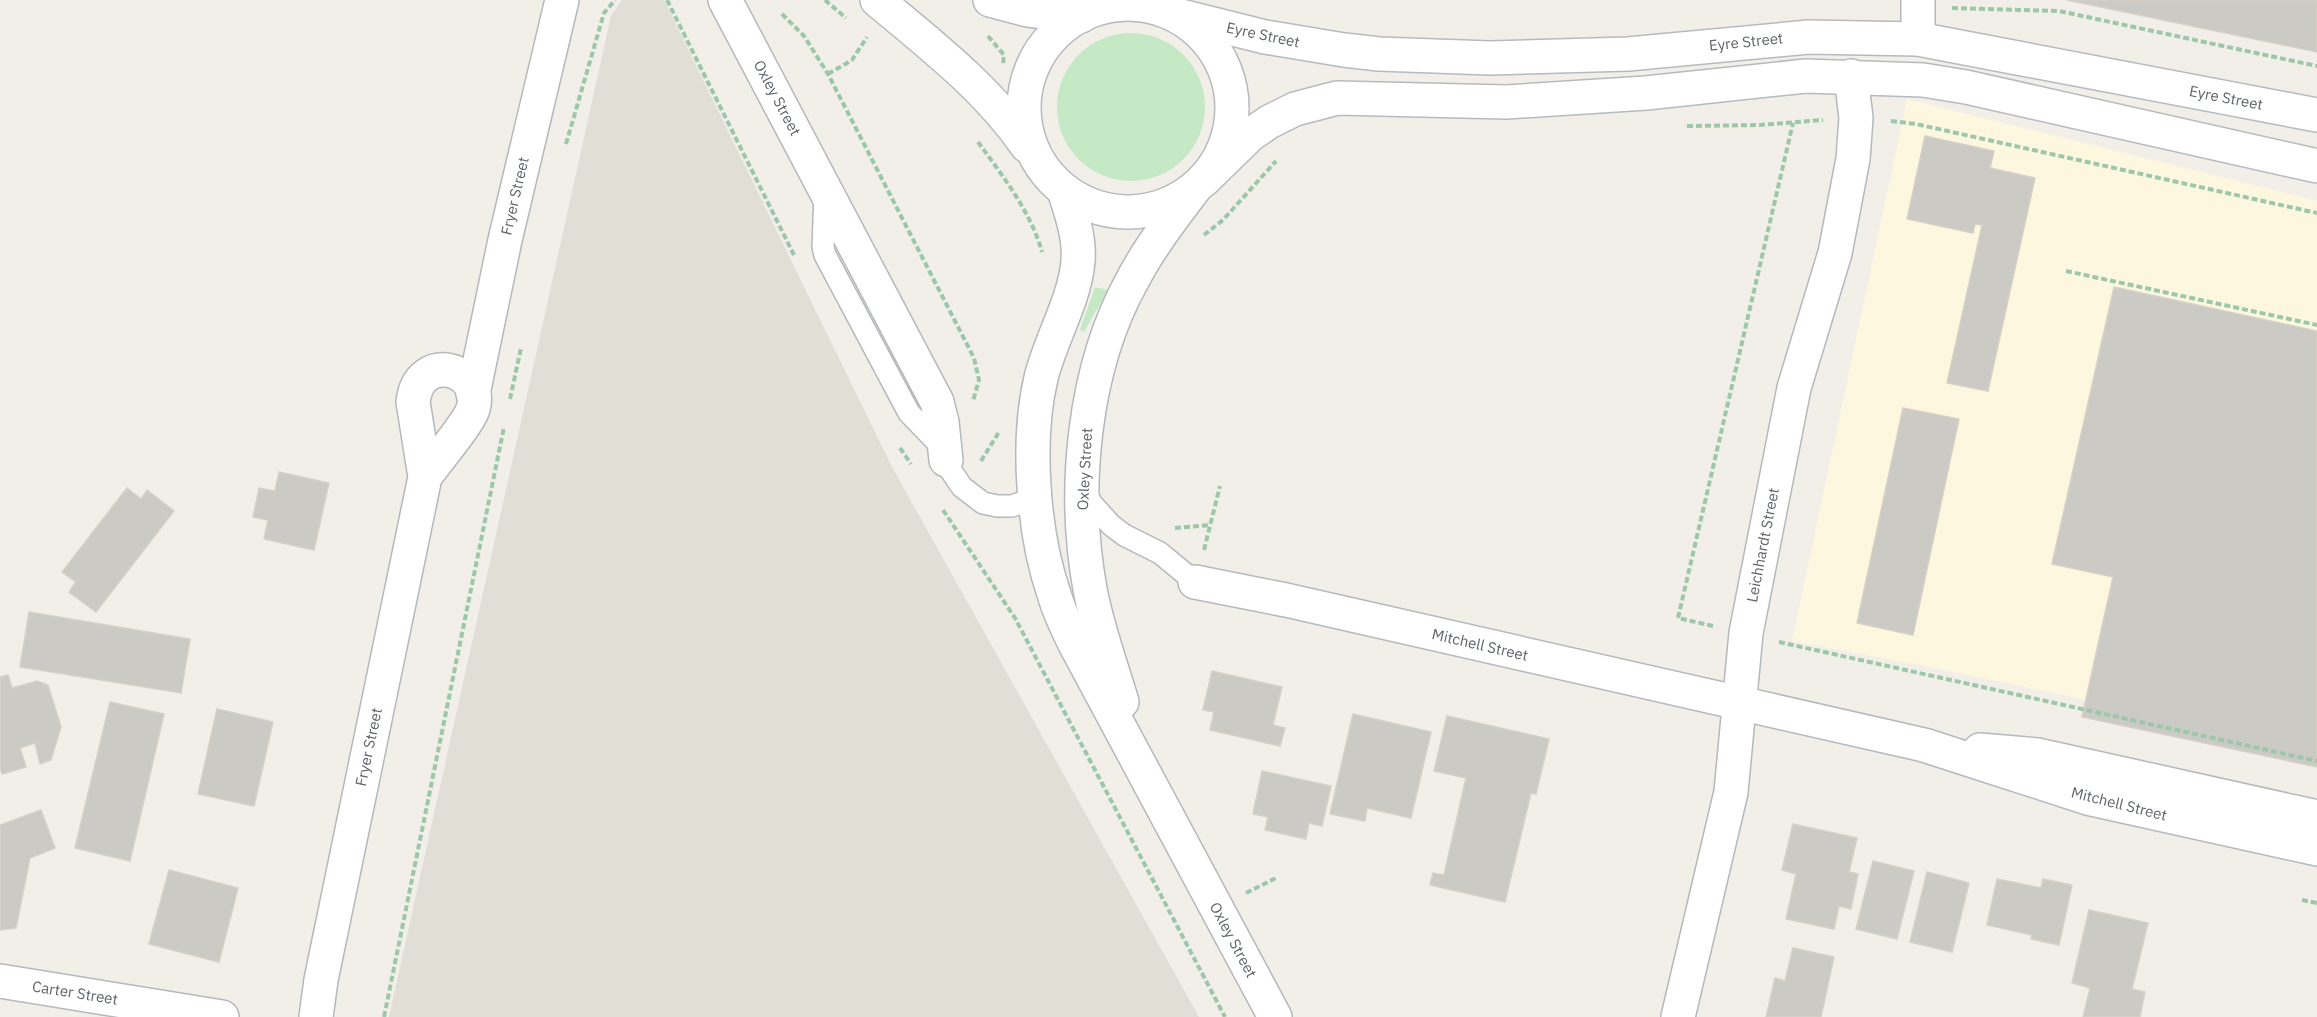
<svg xmlns="http://www.w3.org/2000/svg" width="2317" height="1017" font-family="'IBM Plex Sans',sans-serif">
<style>
.commercial{fill:#fef7e0}
.education{fill:#e1ded6}
.green{fill:#c5e8c5}
.building{fill:#cccac5;stroke:#d6d1c6;stroke-width:1.5}
.lines{fill:none;stroke-linecap:round;stroke-linejoin:round}
.service-casing{stroke:#b5b8bc;stroke-width:24}
.minor-casing{stroke:#b5b8bc;stroke-width:36}
.secondary-casing{stroke:#b6babf;stroke-width:36}
.path{stroke:#9cc7a9;stroke-width:4;stroke-dasharray:6 3;stroke-linecap:butt}
.service{stroke:#fff;stroke-width:21}
.minor{stroke:#fff;stroke-width:33}
.secondary{stroke:#fff;stroke-width:33}
.labels{text-anchor:middle;stroke-width:4.5;stroke-linejoin:round;paint-order:stroke}
.street-label{font-size:15px;fill:#5f6368;stroke:#fff}
</style>
<rect width="100%" height="100%" fill="#f1efe8"/>
<polygon class="commercial" points="1907,99 2317,201 2317,748 1925,666 1792,641"/>
<polygon class="education" points="622,0 664,0 892,467 1199,1017 389,1017 611,16"/>
<g class="green">
<circle cx="1131" cy="107" r="74"/>
<polygon points="1095,287 1108,290 1084,332 1080,330"/>
</g>
<g class="building">
<polygon points="2067,0 2317,0 2317,52"/>
<polygon points="1925,136 1994,151 1990,168 2035,178 1988,391 1947,383 1982,225 1975,224 1973,233 1907,219"/>
<polygon points="2114,287 2317,331 2317,767 2082,717 2113,577 2052,564"/>
<polygon points="1903,408 1959,419 1913,635 1857,623"/>
<polygon points="279,472 329,483 314,550 264,539 268,520 253,517 259,488 275,491"/>
<polygon points="127,488 141,499 147,490 174,511 96,612 69,592 76,582 62,572"/>
<polygon points="29,612 190,639 181,693 20,667"/>
<polygon points="1212,671 1282,687 1273,725 1285,728 1280,746 1210,730 1214,712 1203,710"/>
<polygon points="8,675 12,688 37,681 48,685 61,727 51,760 40,764 35,743 20,748 26,767 2,774 0,767 0,677"/>
<polygon points="110,702 164,714 130,861 75,848"/>
<polygon points="217,709 273,722 254,806 198,794"/>
<polygon points="1353,714 1431,732 1411,818 1367,808 1365,821 1330,814"/>
<polygon points="1447,716 1549,739 1536,794 1531,793 1505,902 1430,885 1433,873 1444,875 1466,778 1434,771"/>
<polygon points="1262,771 1331,786 1322,826 1309,823 1306,839 1265,830 1268,817 1253,814"/>
<polygon points="41,810 55,848 30,858 16,928 0,930 0,825"/>
<polygon points="1793,824 1857,838 1849,872 1858,874 1851,909 1839,906 1834,929 1786,919 1796,874 1782,870"/>
<polygon points="1873,861 1914,871 1897,939 1856,929"/>
<polygon points="169,870 238,888 219,962 149,944"/>
<polygon points="1927,872 1969,883 1952,952 1910,942"/>
<polygon points="1997,879 2041,888 2043,879 2072,885 2059,945 2031,939 2032,935 1987,925"/>
<polygon points="2089,910 2148,923 2132,989 2145,992 2140,1017 2083,1017 2090,988 2072,983"/>
<polygon points="1793,948 1834,957 1821,1017 1766,1017 1775,978 1785,981"/>
</g>
<g class="lines">
<defs>
<g id="service">
<polyline points="825,194 823,247 825,255 909,413 937,442 949,468 962,487 983,503 997,506 1012,506 1035,498"/>
<polyline points="1085,488 1091,503 1111,525 1124,535 1160,553 1195,582"/>
</g>
<g id="minor">
<polyline points="725,0 937,402 942,422 946,460"/>
<polyline points="1918,0 1918,39"/>
<path d="M1064,190C1071,212 1080,237 1078,261C1075,300 1050,340 1041,378C1026,441 1033,533 1054,594C1059,611 1067,628 1075,644L1275,1017"/>
<polyline points="473,394 505,240 562,0"/>
<polyline points="1195,582 1286,600 1924,745 2091,799 2317,849"/>
<path d="M1122,702C1111,665 1097,627 1090,589C1072,490 1083,368 1133,279C1150,247 1172,218 1194,189"/>
<polyline points="1980,750 2038,755 2317,817"/>
<polyline points="0,981 222,1017"/>
<path d="M316,1017L321,980L425,477L413,402C419,349 485,369 473,409C468,424 436,461 425,477"/>
<polyline points="1678,1017 1731,792 1746,633 1794,388 1835,253 1853,159 1856,118 1851,76"/>
</g>
<g id="secondary">
<path d="M877,0C931,45 987,88 1027,146"/>
<polyline points="990,0 1028,10 1081,16"/>
<circle cx="1128" cy="108" r="104"/>
<polyline points="1173,14 1265,37 1344,50 1379,54 1490,58 1628,54 1809,37 1918,39 2317,115"/>
<polyline points="1204,180 1250,135 1269,122 1295,109 1337,98 1506,102 1646,93 1806,76 1923,80 1966,87 2317,166"/>
</g>
</defs>
<use href="#service" class="service-casing"/>
<use href="#minor" class="minor-casing"/>
<use href="#secondary" class="secondary-casing"/>
<g class="path">
<polyline points="667,0 794,255"/>
<polyline points="825,0 846,18"/>
<polyline points="1952,8 2059,11 2317,66"/>
<polyline points="782,14 804,36 828,74 974,358 979,380 973,401"/>
<polyline points="988,36 1004,55 1003,64"/>
<polyline points="828,74 852,60 867,37"/>
<polyline points="1891,121 1916,124 2317,213"/>
<polyline points="1687,126 1760,125 1823,120"/>
<path d="M978,142C1002,175 1031,212 1042,252"/>
<polyline points="566,144 604,13 615,0"/>
<polyline points="1204,235 1223,220 1276,161"/>
<polyline points="2066,271 2317,325"/>
<polyline points="510,399 521,348"/>
<polyline points="900,448 911,464"/>
<polyline points="981,461 999,432"/>
<polyline points="943,510 1015,618 1225,1017"/>
<polyline points="1175,528 1210,525"/>
<polyline points="1204,550 1220,486"/>
<polyline points="1713,626 1678,618 1793,123"/>
<polyline points="1779,642 2317,761"/>
<polyline points="1246,893 1278,877"/>
<polyline points="2302,900 2317,903"/>
<polyline points="384,1017 504,427"/>
</g>
<use href="#service" class="service"/>
<use href="#minor" class="minor"/>
<use href="#secondary" class="secondary"/>
</g>
<g class="labels">
<g class="street-label">
<text transform="translate(1263 35) rotate(12)" y="5">Eyre Street</text>
<text transform="translate(1746 42) rotate(-6)" y="5">Eyre Street</text>
<text transform="translate(777 98) rotate(62)" y="5">Oxley Street</text>
<text transform="translate(2226 98) rotate(11)" y="5">Eyre Street</text>
<text transform="translate(515 196) rotate(-77)" y="5">Fryer Street</text>
<text transform="translate(1085 469) rotate(-87)" y="5">Oxley Street</text>
<text transform="translate(1763 545) rotate(-79)" y="5">Leichhardt Street</text>
<text transform="translate(1480 645) rotate(13)" y="5">Mitchell Street</text>
<text transform="translate(369 747) rotate(-78)" y="5">Fryer Street</text>
<text transform="translate(2119 804) rotate(14)" y="5">Mitchell Street</text>
<text transform="translate(1233 940) rotate(62)" y="5">Oxley Street</text>
<text transform="translate(75 993) rotate(9)" y="5">Carter Street</text>
</g>
</g>
</svg>
